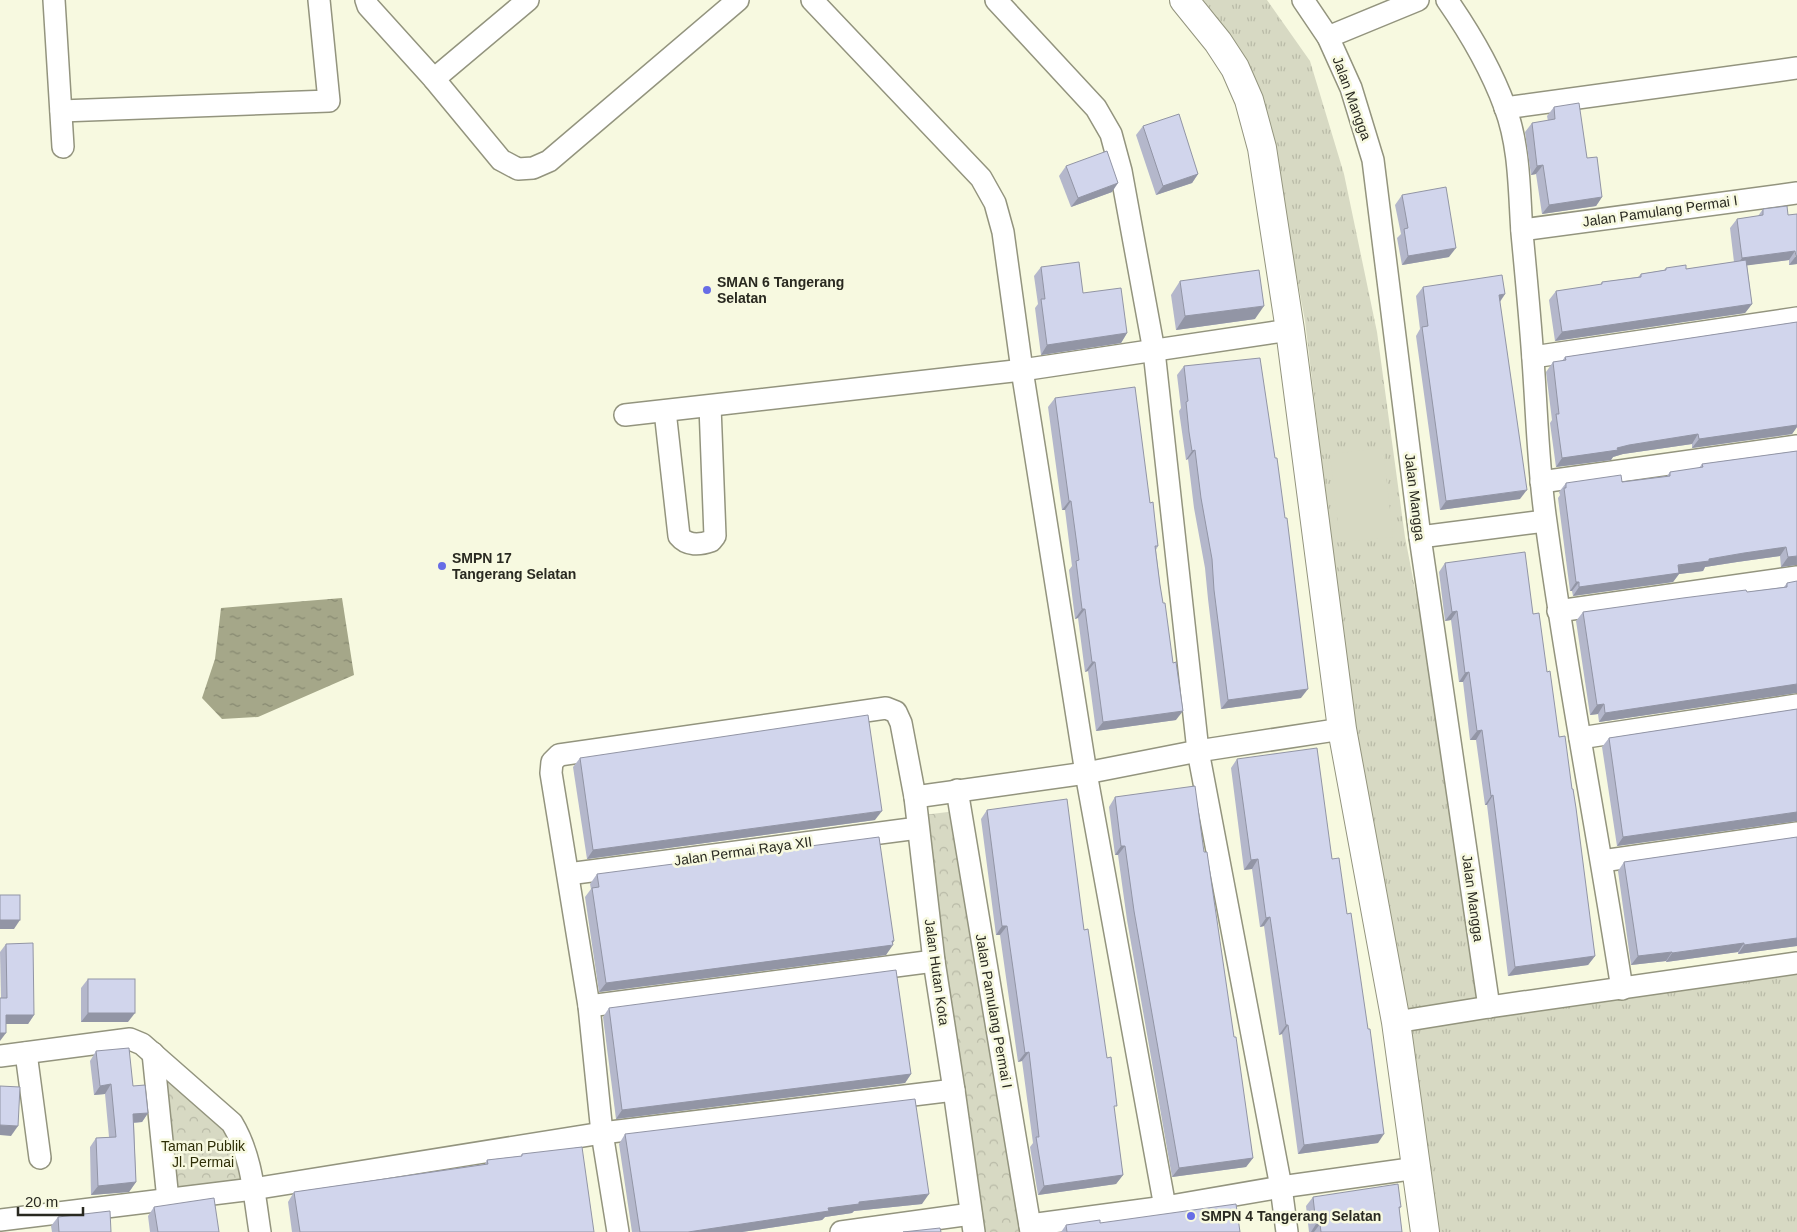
<svg xmlns="http://www.w3.org/2000/svg" width="1797" height="1232" font-family="Arial,sans-serif">
<style>
.grass{fill:url(#grass-tufts)}
.park{fill:url(#park-crowns)}
.pitch{fill:#d7d9c3}
.water{fill:url(#water-ripples)}
.lines{fill:none;stroke-linecap:round;stroke-linejoin:round}
.street-casing{stroke:#93947e;stroke-width:24}
.secondary-casing{stroke:#93947e;stroke-width:30}
.street{stroke:#fff;stroke-width:21}
.secondary{stroke:#fff;stroke-width:28}
.wall{fill:#b4b7cb}
.shaded-wall{fill:#9295a5}
.building{fill:#d1d5ec;stroke:#9295a5}
.poi-dot{fill:#676de6;stroke:#f7f9e0;stroke-width:2}
.labels{text-anchor:middle;stroke-width:5;stroke-linejoin:round;paint-order:stroke}
.street-label{font-size:14px;fill:#292920;stroke:#f7f9e0}
.poi-label{font-size:14px;font-weight:bold;fill:#292920;stroke:#f7f9e0;text-anchor:start}
.park-label{font-size:14px;fill:#2e2e06;stroke:#f7f9e0}
</style>
<defs>
<pattern id="grass-tufts" width="24" height="20" patternUnits="userSpaceOnUse" patternTransform="scale(1.25)"><rect width="24" height="20" fill="#d7d9c3"/><path d="M3 7l-1-3M5 7V3M7 7l1-3M15 17l-1-3M17 17v-4M19 17l1-3" fill="none" stroke="#b9baa7"/></pattern>
<pattern id="park-crowns" width="20" height="18" patternUnits="userSpaceOnUse" patternTransform="scale(1.25)"><rect width="20" height="18" fill="#d7d9c3"/><path d="M2 6a3 3 0 1 1 6 0M12 15a3 3 0 1 1 6 0" fill="none" stroke="#b9baa7"/></pattern>
<pattern id="water-ripples" width="26" height="14" patternUnits="userSpaceOnUse" patternTransform="scale(1.25)"><rect width="26" height="14" fill="#a5a789"/><path d="M2 4q2-2 4 0t4 0M15 11q2-2 4 0t4 0" fill="none" stroke="#868870"/></pattern>
</defs>
<rect width="100%" height="100%" fill="#f7f9e0"/>
<polygon class="grass" points="1175,0 1267,0 1310,61 1344,174 1377,332 1405,537 1496,1010 1797,966 1797,1232 1434,1232 1354,734 1305,321 1277,170 1238,70"/>
<g class="park">
<polygon points="956,811 1027,1232 967,1232 907,817"/>
<polygon points="153,1053 232,1123 253,1189 168,1200"/>
</g>
<polygon class="pitch" points="1383,448 1393,537 1340,542 1330,454"/>
<polygon class="water" points="342,598 354,675 258,717 222,719 202,698 215,659 221,608"/>
<g class="lines">
<defs>
<g id="street">
<polyline points="54,0 63,147"/>
<polyline points="366,0 368,6 434,79 501,160 518,169 533,168 549,161 738,0"/>
<polyline points="812,0 981,178 995,203 1003,232 1022,370 1086,773 1165,1207"/>
<polyline points="996,0 1096,108 1111,134 1121,171 1154,351 1198,751 1281,1187 1287,1232"/>
<polyline points="1303,0 1328,37 1351,88 1373,160 1420,537 1489,1007"/>
<path d="M1447,0C1470,33 1491,69 1505,107C1520,147 1519,191 1522,233C1526,275 1530,317 1533,360C1537,414 1538,468 1546,522C1567,678 1598,833 1622,989"/>
<polyline points="1328,37 1418,0"/>
<polyline points="434,79 528,0"/>
<polyline points="1505,108 1797,68"/>
<polyline points="61,111 329,101 319,0"/>
<polyline points="1522,230 1797,193"/>
<polyline points="1533,357 1797,318"/>
<path d="M665,411L679,536C687,546 700,545 711,541L715,536L710,406"/>
<polyline points="625,415 1022,370 1290,330"/>
<polyline points="1541,482 1797,446"/>
<polyline points="1420,537 1545,521"/>
<polyline points="1558,611 1797,577"/>
<polyline points="1580,738 1797,705"/>
<polyline points="957,790 1031,1232"/>
<polyline points="915,797 1086,773 1198,751 1342,729"/>
<polyline points="1602,861 1797,833"/>
<polyline points="568,874 918,828"/>
<polyline points="589,1006 934,961"/>
<polyline points="1396,1022 1489,1007 1797,963"/>
<polyline points="26,1053 40,1158"/>
<polyline points="153,1053 168,1200"/>
<path d="M0,1056L130,1039L142,1044L232,1123C252,1156 254,1194 260,1232"/>
<polyline points="0,1220 253,1189 602,1133 954,1090"/>
<polyline points="1030,1225 1165,1207 1281,1187 1417,1168"/>
<polyline points="618,1232 602,1133 589,1006 551,773 552,762 559,755 886,708 896,712 901,723 915,797 934,961 954,1090 974,1232"/>
<polyline points="841,1232 971,1214"/>
</g>
<polyline id="secondary" points="1184,0 1218,42 1235,68 1249,100 1262,148 1290,330 1342,729 1396,1022 1425,1232"/>
</defs>
<use href="#street" class="street-casing"/>
<use href="#secondary" class="secondary-casing"/>
<use href="#street" class="street"/>
<use href="#secondary" class="secondary"/>
</g>
<g class="wall">
<polygon points="1554,107 1587,158 1602,197 1596,206 1542,214 1536,174 1531,175 1525,132 1532,123 1548,121 1547,116"/>
<polygon points="1143,126 1198,174 1192,183 1156,195 1136,135"/>
<polygon points="1066,166 1112,192 1071,207 1059,176"/>
<polygon points="1402,195 1449,257 1402,265 1397,238 1401,234 1395,205"/>
<polygon points="1763,209 1788,215 1797,264 1789,265 1789,260 1747,265 1752,304 1745,313 1555,341 1549,300 1556,291 1600,285 1602,282 1638,277 1641,274 1664,270 1666,268 1686,269 1734,262 1730,228 1737,219 1758,216"/>
<polygon points="1041,267 1083,293 1127,333 1121,343 1041,355 1035,308 1038,304 1034,276"/>
<polygon points="1180,281 1255,319 1176,330 1171,295"/>
<polygon points="1423,287 1505,294 1500,302 1520,499 1440,510 1416,336 1420,329 1416,296"/>
<polygon points="1797,322 1797,427 1792,434 1692,448 1692,444 1623,454 1613,457 1611,460 1556,467 1550,423 1552,420 1546,372 1553,362 1562,361 1565,357"/>
<polygon points="1184,366 1301,698 1221,709 1208,599 1205,568 1194,508 1188,459 1186,460 1179,411 1181,408 1177,375"/>
<polygon points="1055,398 1150,503 1158,546 1156,550 1176,720 1096,731 1088,671 1085,672 1078,618 1075,619 1069,570 1072,566 1065,510 1062,510 1048,407"/>
<polygon points="1797,451 1795,565 1781,567 1780,556 1737,562 1705,567 1703,571 1679,574 1673,582 1573,596 1572,591 1570,591 1558,498 1560,495 1559,492 1566,483 1622,482 1667,476 1670,472 1699,468 1702,464"/>
<polygon points="1445,563 1533,614 1547,672 1559,737 1595,956 1588,965 1508,976 1487,805 1485,805 1476,740 1470,740 1463,682 1459,682 1451,620 1445,621 1439,572"/>
<polygon points="1787,583 1795,693 1599,722 1598,714 1590,715 1576,621 1583,612 1747,592 1784,587"/>
<polygon points="1797,709 1797,821 1617,846 1602,747 1609,738"/>
<polygon points="580,758 875,820 587,859 573,767"/>
<polygon points="1237,759 1332,859 1378,1143 1298,1154 1282,1034 1279,1035 1264,926 1260,927 1252,869 1244,870 1231,768"/>
<polygon points="1115,797 1204,852 1253,1158 1246,1167 1172,1177 1127,920 1118,855 1115,855 1109,807"/>
<polygon points="987,810 1084,930 1114,1110 1123,1175 1116,1184 1038,1195 1030,1147 1033,1143 1022,1061 1018,1062 1000,935 996,935 981,819"/>
<polygon points="1797,837 1797,946 1738,954 1738,952 1666,962 1666,961 1631,965 1618,871 1624,862"/>
<polygon points="597,874 892,943 886,955 599,992 585,897 591,889 590,884"/>
<polygon points="6,944 34,1015 28,1024 6,1024 1,998 0,952"/>
<polygon points="88,979 128,1022 81,1022 81,988"/>
<polygon points="609,1008 911,1074 905,1083 616,1119 603,1017"/>
<polygon points="96,1051 133,1086 148,1113 142,1122 134,1123 136,1182 129,1192 91,1195 90,1147 96,1138 109,1137 105,1094 94,1095 90,1061"/>
<polygon points="625,1134 922,1204 854,1211 852,1213 825,1217 822,1220 742,1232 632,1232 619,1144"/>
<polygon points="522,1154 594,1232 292,1232 288,1202 294,1192 485,1164 487,1160 521,1156"/>
<polygon points="1313,1197 1401,1207 1399,1209 1402,1232 1309,1232 1306,1206"/>
<polygon points="154,1207 219,1232 150,1232 148,1216"/>
<polygon points="58,1217 111,1232 52,1232 51,1226"/>
<polygon points="1100,1223 1240,1232 1061,1232 1066,1225"/>
</g>
<g class="shaded-wall">
<polygon points="1543,165 1536,174 1531,175 1537,166"/>
<polygon points="1198,174 1192,183 1156,195 1163,186"/>
<polygon points="1118,183 1112,192 1071,207 1078,198"/>
<polygon points="1602,197 1596,206 1542,214 1549,205"/>
<polygon points="1456,248 1449,257 1402,265 1408,256"/>
<polygon points="1795,251 1789,260 1735,267 1742,258"/>
<polygon points="1796,256 1797,256 1797,264 1789,265"/>
<polygon points="1505,294 1498,304 1499,295"/>
<polygon points="1752,304 1745,313 1555,341 1562,332"/>
<polygon points="1264,306 1255,319 1176,330 1185,316"/>
<polygon points="1127,333 1121,343 1041,355 1047,345"/>
<polygon points="1797,419 1797,427 1792,434 1692,448 1699,439"/>
<polygon points="1698,434 1692,444 1623,454 1613,457 1611,460 1556,467 1562,458 1629,445"/>
<polygon points="1195,450 1188,459 1186,460 1192,451"/>
<polygon points="1527,490 1520,499 1440,510 1446,501"/>
<polygon points="1069,501 1071,501 1065,510 1062,510"/>
<polygon points="1786,547 1780,556 1737,562 1705,567 1703,571 1679,574 1673,582 1573,596 1579,587 1709,559 1744,553"/>
<polygon points="1797,556 1797,565 1781,567 1788,557"/>
<polygon points="1576,582 1579,582 1572,591 1570,591"/>
<polygon points="1082,609 1085,609 1078,618 1075,619"/>
<polygon points="1457,611 1451,620 1445,621 1452,612"/>
<polygon points="1092,662 1095,662 1088,671 1085,672"/>
<polygon points="1469,672 1463,682 1459,682 1465,673"/>
<polygon points="1797,684 1797,693 1599,722 1605,713"/>
<polygon points="1308,689 1301,698 1221,709 1228,700"/>
<polygon points="1604,704 1598,714 1590,715 1597,705"/>
<polygon points="1183,711 1176,720 1096,731 1103,722"/>
<polygon points="1482,730 1476,740 1470,740 1477,731"/>
<polygon points="1493,795 1487,805 1485,805 1491,796"/>
<polygon points="882,811 875,820 587,859 593,850"/>
<polygon points="1797,812 1797,821 1617,846 1623,837"/>
<polygon points="1121,846 1125,846 1118,855 1115,855"/>
<polygon points="1258,859 1252,869 1244,870 1251,860"/>
<polygon points="1270,917 1264,926 1260,927 1266,918"/>
<polygon points="0,920 20,920 14,929 0,929"/>
<polygon points="1002,926 1007,926 1000,935 996,935"/>
<polygon points="1797,938 1797,946 1738,954 1744,945"/>
<polygon points="894,941 891,946 893,945 886,955 599,992 606,983"/>
<polygon points="1744,943 1738,952 1666,962 1672,953"/>
<polygon points="1672,952 1666,961 1631,965 1638,956"/>
<polygon points="1595,956 1588,965 1508,976 1515,967"/>
<polygon points="88,1013 135,1013 128,1022 81,1022"/>
<polygon points="6,1015 34,1015 28,1024 0,1024"/>
<polygon points="1286,1025 1288,1025 1282,1034 1279,1035"/>
<polygon points="0,1033 6,1033 0,1041"/>
<polygon points="1029,1052 1022,1061 1018,1062 1025,1053"/>
<polygon points="911,1074 905,1083 616,1119 622,1110"/>
<polygon points="111,1084 105,1094 94,1095 100,1086"/>
<polygon points="148,1113 142,1122 127,1123 133,1114"/>
<polygon points="0,1125 18,1126 11,1136 0,1135"/>
<polygon points="1384,1134 1378,1143 1298,1154 1304,1145"/>
<polygon points="1253,1158 1246,1167 1172,1177 1179,1168"/>
<polygon points="1123,1175 1116,1184 1038,1195 1044,1186"/>
<polygon points="136,1182 129,1192 91,1195 98,1186"/>
<polygon points="929,1194 922,1204 854,1211 852,1213 825,1217 822,1220 742,1232 688,1232 828,1208 859,1202"/>
<polygon points="1316,1224 1320,1224 1314,1232 1311,1232"/>
</g>
<g class="building">
<polygon points="1579,103 1587,158 1597,157 1602,197 1549,205 1543,165 1537,166 1532,123 1555,119 1554,107"/>
<polygon points="1179,114 1198,174 1163,186 1143,126"/>
<polygon points="1107,151 1118,183 1078,198 1066,166"/>
<polygon points="1446,187 1456,248 1408,256 1404,229 1408,228 1402,195"/>
<polygon points="1787,206 1788,215 1797,214 1797,256 1796,256 1795,251 1742,258 1737,219 1763,215 1763,209"/>
<polygon points="1746,260 1752,304 1562,332 1556,291 1602,284 1602,282 1641,277 1641,274 1666,270 1666,268 1686,265 1686,269"/>
<polygon points="1079,262 1083,293 1121,288 1127,333 1047,345 1041,299 1045,299 1041,267"/>
<polygon points="1259,270 1264,306 1185,316 1180,281"/>
<polygon points="1502,275 1505,294 1499,295 1527,490 1446,501 1422,327 1428,326 1423,287"/>
<polygon points="1797,322 1797,425 1699,439 1698,434 1629,445 1617,448 1618,450 1562,458 1556,414 1559,414 1553,362 1566,360 1565,357"/>
<polygon points="1260,358 1275,458 1277,458 1285,518 1287,518 1308,689 1228,700 1214,590 1212,559 1201,498 1195,450 1192,451 1189,432 1186,402 1188,401 1184,366"/>
<polygon points="1135,387 1150,503 1153,502 1155,521 1158,546 1155,546 1160,585 1163,603 1165,603 1173,663 1176,662 1183,711 1103,722 1095,662 1092,662 1085,609 1082,609 1076,561 1079,560 1071,501 1069,501 1055,398"/>
<polygon points="1797,451 1797,556 1788,557 1786,547 1744,553 1709,559 1709,561 1678,565 1679,573 1579,587 1579,582 1576,582 1564,488 1566,488 1566,483 1621,475 1622,482 1670,476 1670,472 1703,467 1702,464"/>
<polygon points="1525,552 1533,614 1539,613 1547,672 1550,671 1559,737 1565,736 1572,789 1573,789 1576,808 1595,956 1515,967 1493,795 1491,796 1482,730 1477,731 1469,672 1465,673 1457,611 1452,612 1445,563"/>
<polygon points="1797,581 1797,684 1605,713 1604,704 1597,705 1583,612 1683,598 1746,590 1747,592 1787,587 1787,583"/>
<polygon points="1797,709 1797,812 1623,837 1609,738"/>
<polygon points="868,715 882,811 593,850 580,758"/>
<polygon points="1317,748 1332,859 1339,858 1347,914 1351,913 1368,1029 1370,1029 1384,1134 1304,1145 1288,1025 1286,1025 1270,917 1266,918 1258,859 1251,860 1237,759"/>
<polygon points="1195,786 1204,852 1207,852 1234,1037 1236,1037 1253,1158 1179,1168 1134,911 1125,846 1121,846 1115,797"/>
<polygon points="1067,799 1084,930 1088,929 1107,1058 1111,1057 1117,1106 1114,1106 1123,1175 1044,1186 1036,1137 1039,1137 1029,1052 1025,1053 1007,926 1002,926 987,810"/>
<polygon points="879,837 894,941 892,941 893,945 606,983 592,888 599,887 597,874"/>
<polygon points="1797,837 1797,938 1744,945 1744,943 1672,953 1672,952 1638,956 1624,862"/>
<rect x="0" y="895" width="20" height="25"/>
<polygon points="33,943 34,1015 6,1015 6,1033 0,1033 0,998 7,998 6,944"/>
<polygon points="896,970 911,1074 622,1110 609,1008"/>
<rect x="88" y="979" width="47" height="34"/>
<polygon points="129,1048 133,1086 145,1085 148,1113 133,1114 136,1182 98,1186 96,1138 116,1137 111,1084 100,1086 96,1051"/>
<polygon points="0,1086 20,1087 18,1126 0,1125"/>
<polygon points="915,1099 929,1194 859,1202 859,1204 828,1208 829,1211 688,1232 640,1232 625,1134"/>
<polygon points="582,1147 594,1232 300,1232 294,1192 488,1164 487,1160 522,1156 522,1154"/>
<polygon points="1398,1184 1401,1207 1399,1207 1402,1232 1321,1232 1320,1224 1316,1224 1313,1197"/>
<polygon points="214,1198 219,1232 158,1232 154,1207"/>
<polygon points="1236,1204 1240,1232 1067,1232 1066,1225 1100,1220 1100,1223"/>
<polygon points="110,1211 111,1232 59,1232 58,1217"/>
<polygon points="940,1228 941,1232 903,1232"/>
</g>
<g class="poi-dot">
<circle cx="707" cy="290" r="5"/>
<circle cx="442" cy="566" r="5"/>
<circle cx="1191" cy="1216" r="5"/>
</g>
<g class="labels">
<g class="street-label">
<text transform="translate(1352 98) rotate(70)" y="5">Jalan Mangga</text>
<text transform="translate(1660 211) rotate(-8)" y="5">Jalan Pamulang Permai I</text>
<text transform="translate(1415 497) rotate(83)" y="5">Jalan Mangga</text>
<text transform="translate(743 851) rotate(-8)" y="5">Jalan Permai Raya XII</text>
<text transform="translate(1473 898) rotate(82)" y="5">Jalan Mangga</text>
<text transform="translate(937 972) rotate(82)" y="5">Jalan Hutan Kota</text>
<text transform="translate(994 1011) rotate(80)" y="5">Jalan Pamulang Permai I</text>
</g>
<g class="poi-label">
<text x="717" y="287">SMAN 6 Tangerang<tspan x="717" dy="16">Selatan</tspan></text>
<text x="452" y="563">SMPN 17<tspan x="452" dy="16">Tangerang Selatan</tspan></text>
<text x="1201" y="1221">SMPN 4 Tangerang Selatan</text>
</g>
<g class="park-label">
<text x="203" y="1151">Taman Publik<tspan x="203" dy="16">Jl. Permai</tspan></text>
</g>
</g>
<path d="M18 1207v8h65v-8" fill="none" stroke="#292920" stroke-width="2.5"/>
<text x="25" y="1207" font-size="15" fill="#292920" stroke="#f7f9e0" stroke-width="4" paint-order="stroke">20 m</text>
</svg>
